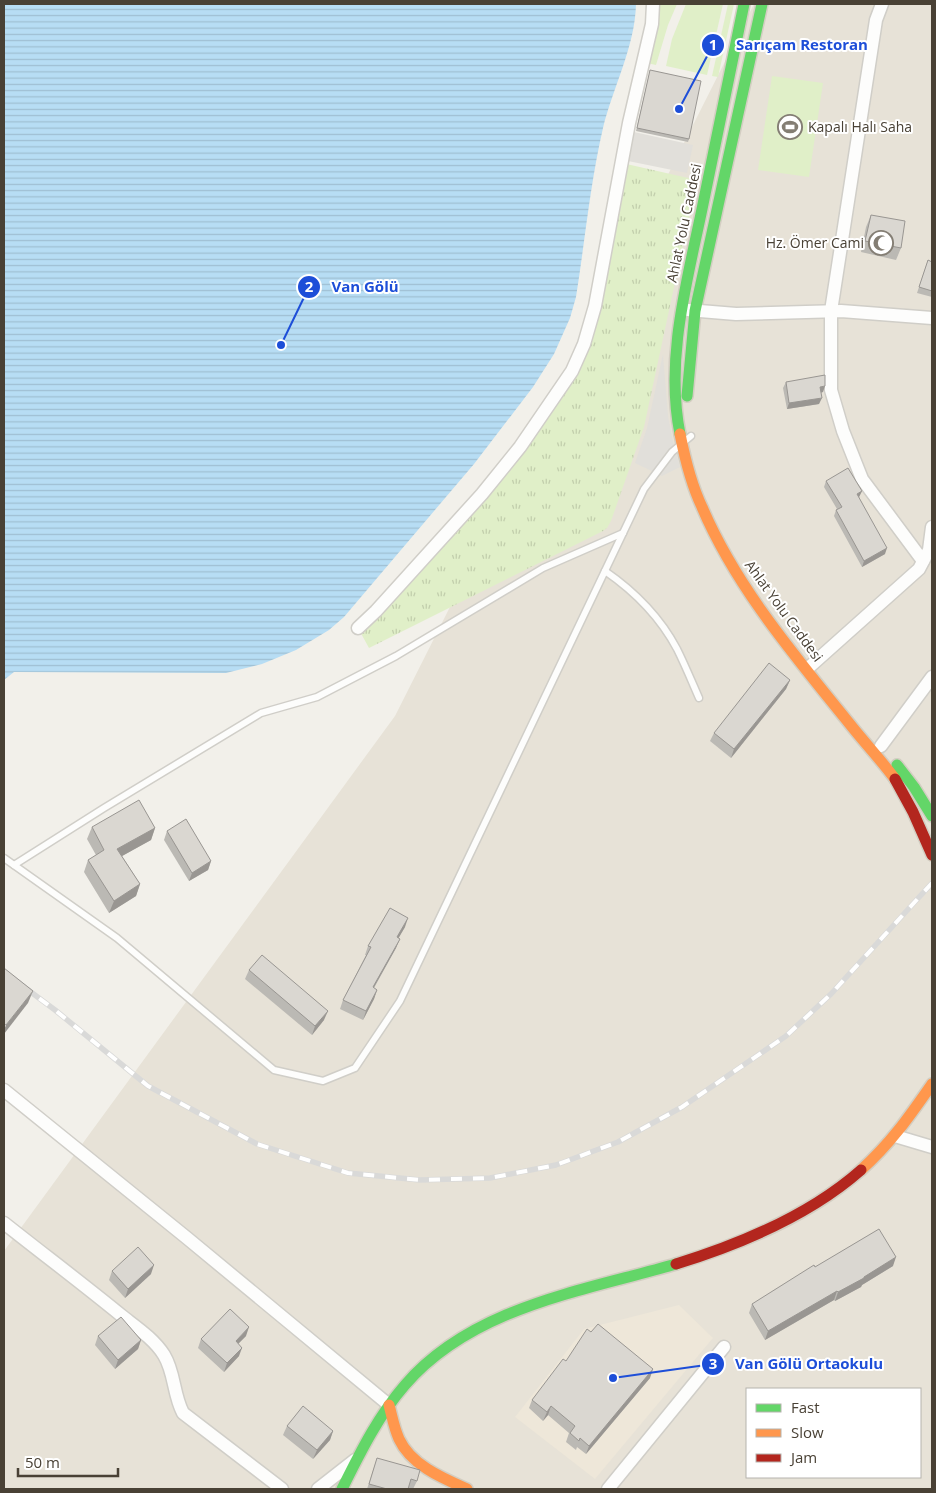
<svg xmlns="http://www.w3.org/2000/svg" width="936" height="1493" font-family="'Open Sans',sans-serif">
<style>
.residential{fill:#e7e2d7;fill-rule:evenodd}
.education{fill:#eee7d9}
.grass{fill:#e0efc8}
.park{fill:url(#park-tufts)}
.parking{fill:#e1dfda}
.water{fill:url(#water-rules)}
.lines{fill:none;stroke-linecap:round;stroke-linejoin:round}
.lane-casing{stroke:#d0cec8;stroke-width:9}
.street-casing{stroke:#d0cec8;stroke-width:15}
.fast-casing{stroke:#d3cec2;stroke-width:14}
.slow-casing{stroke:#d3cec2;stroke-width:14}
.jam-casing{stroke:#d3cec2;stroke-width:14}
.lane{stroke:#fdfdfc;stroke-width:6}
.street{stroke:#fdfdfc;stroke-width:12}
.fast{stroke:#63d668;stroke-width:11}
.slow{stroke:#ff974d;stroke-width:11}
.jam{stroke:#b3261e;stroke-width:11}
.rail-casing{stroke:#d9d9d8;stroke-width:5.5}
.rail{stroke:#fff;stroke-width:4;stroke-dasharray:11;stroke-linecap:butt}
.wall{fill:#bbb9b4}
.shaded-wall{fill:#999692}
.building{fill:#dad7d1;stroke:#999692}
.labels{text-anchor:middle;stroke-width:4;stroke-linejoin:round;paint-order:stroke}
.poi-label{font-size:14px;fill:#494135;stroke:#fff;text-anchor:start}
.street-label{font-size:14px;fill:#494135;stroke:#fff}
.leader{fill:none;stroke:#1d4ed8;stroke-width:2}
.callout-dot{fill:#1d4ed8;stroke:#fff;stroke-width:2}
.mark-label{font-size:15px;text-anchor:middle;font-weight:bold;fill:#fff}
.callout-label{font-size:15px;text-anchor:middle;font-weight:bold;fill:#1d4ed8;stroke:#fff;stroke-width:4;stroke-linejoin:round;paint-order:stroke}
</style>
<defs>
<pattern id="park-tufts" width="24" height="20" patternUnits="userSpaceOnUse" patternTransform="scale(1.25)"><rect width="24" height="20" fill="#e0efc8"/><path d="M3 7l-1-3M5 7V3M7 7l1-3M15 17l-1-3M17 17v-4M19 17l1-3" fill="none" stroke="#c2ceac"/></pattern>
<pattern id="water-rules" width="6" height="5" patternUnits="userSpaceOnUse" patternTransform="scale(1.25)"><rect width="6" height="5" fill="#b7ddf4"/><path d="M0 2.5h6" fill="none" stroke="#9fbfd2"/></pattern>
</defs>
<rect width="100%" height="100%" fill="#f2f0ea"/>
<path class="residential" d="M754,4H932V1489H4V1251L395,716ZM747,1389H920V1477H747Z"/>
<polygon class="education" points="679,1305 713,1338 595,1479 515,1417 584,1329"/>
<g class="grass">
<polygon points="658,4 677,4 668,25 656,65 647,63"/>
<polygon points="686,4 723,4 707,75 666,66 672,39"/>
<polygon points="728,4 734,4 718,77 712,76"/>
<polygon points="772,76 823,83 809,177 758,170"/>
</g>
<polygon class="park" points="622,163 697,180 644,427 611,521 607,528 603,531 369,648 358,628 482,494 584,344"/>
<g class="parking">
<polygon points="634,132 693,145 687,173 628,161"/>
<polygon points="663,354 668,416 673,442 680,467 662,476 635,463 647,428"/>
</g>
<path class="water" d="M4,4H636C635,47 613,87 603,128C590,184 585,241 576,297L570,318L554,354L533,387L474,464L344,617L329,630L296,650L262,664L226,673L14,672L4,680Z"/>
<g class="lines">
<defs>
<g id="lane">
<path d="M605,571C634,591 660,617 677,649C685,665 692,682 699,698"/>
<polyline points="4,858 117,938 274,1070 323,1081 355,1068 400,1001 644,489 672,452 691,436"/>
<polyline points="14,865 104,808 261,713 317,697 396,656 543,568 623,533"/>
</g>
<g id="street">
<polyline points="882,4 876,20 831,311 831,390 843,431 862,479 923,561"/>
<polyline points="688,310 736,314 841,311 932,318"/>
<polyline points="358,628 376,611 482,494 520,447 572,371 584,344 595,306 629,123 652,24 653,4"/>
<polyline points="807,669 919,569 929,550 932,527"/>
<polyline points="881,746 932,677"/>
<polyline points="4,1090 187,1238 389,1405"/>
<polyline points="895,1136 932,1147"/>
<path d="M4,1223C43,1254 83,1284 122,1316C136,1327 154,1339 164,1355C175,1373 173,1394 183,1413L282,1489"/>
<polyline points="318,1489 355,1460"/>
<polyline points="608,1489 724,1347"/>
</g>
<g id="fast">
<polyline points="687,396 695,311 762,4"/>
<path d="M680,434C665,359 687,282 702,209C716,141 730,72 744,4"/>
<polyline points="897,765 914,787 932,816"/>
<path d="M342,1489C360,1453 378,1416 405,1385C472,1307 583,1291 676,1264"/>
</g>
<g id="slow">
<path d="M680,434C685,459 691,484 702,507C736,587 795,656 849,723C864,742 881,760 895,779"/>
<path d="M861,1170C891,1143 909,1117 932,1084"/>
<path d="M389,1405C392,1416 394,1428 399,1439C411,1465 442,1478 467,1489"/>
</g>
<g id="jam">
<polyline points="895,779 913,812 932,855"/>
<path d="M676,1264C741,1244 809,1216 861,1170"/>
</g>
</defs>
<use href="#lane" class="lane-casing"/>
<use href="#street" class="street-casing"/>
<use href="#fast" class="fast-casing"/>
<use href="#slow" class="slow-casing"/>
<use href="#jam" class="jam-casing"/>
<use href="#lane" class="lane"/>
<use href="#street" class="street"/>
<use href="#fast" class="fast"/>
<use href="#slow" class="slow"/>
<use href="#jam" class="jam"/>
<defs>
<polyline id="rail" points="4,972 55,1010 148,1086 257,1144 348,1173 420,1180 490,1178 556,1165 618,1142 682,1107 786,1036 831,994 932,883"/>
</defs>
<use href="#rail" class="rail-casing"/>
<use href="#rail" class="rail"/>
</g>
<g class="wall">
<polygon points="650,70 689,139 688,142 636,131"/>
<polygon points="871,215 901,248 896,260 861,252 866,227"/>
<polygon points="928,260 932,262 932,297 917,293"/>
<polygon points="786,382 823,392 821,393 819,404 787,409 783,388"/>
<polygon points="826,481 862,491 859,497 885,554 862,567 834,516 836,510 837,509 824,487"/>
<polygon points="790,680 786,689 731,758 710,741 714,733"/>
<polygon points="92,827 155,828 151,840 122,856 140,884 136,896 109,913 84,872 88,860 96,855 87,839"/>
<polygon points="167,831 211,861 208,870 189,881 164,840"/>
<polygon points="405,927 398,938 396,948 374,988 377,990 374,999 363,1020 340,1009 343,1000 366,955 365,955 368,946"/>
<polygon points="249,970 324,1020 312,1035 245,979"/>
<polygon points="893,1266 862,1285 861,1287 835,1301 834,1300 765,1340 749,1313 752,1304 815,1267"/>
<polygon points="112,1271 151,1274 125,1298 109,1280"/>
<polygon points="98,1336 141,1340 138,1349 115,1369 95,1345"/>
<polygon points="246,1336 238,1344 239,1356 224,1372 198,1348 201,1339"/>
<polygon points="566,1361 650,1378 586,1454 577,1447 576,1450 566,1442 569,1433 548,1415 543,1421 529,1408 532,1400"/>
<polygon points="287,1426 333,1431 330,1440 313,1459 283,1435"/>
<polygon points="377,1458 417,1481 413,1489 408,1488 408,1489 367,1489"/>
</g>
<g class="shaded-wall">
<polygon points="825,386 823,392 818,393 820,387"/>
<polygon points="822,398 819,404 787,409 789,403"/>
<polygon points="862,491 859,497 855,500 857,494"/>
<polygon points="887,548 885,554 862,567 864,561"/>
<polygon points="790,680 786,689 731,758 734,749"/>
<polygon points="155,828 151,840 113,861 117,849"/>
<polygon points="211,861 208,870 189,881 192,873"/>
<polygon points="140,884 136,896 109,913 114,901"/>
<polygon points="408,918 405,927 394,946 397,937"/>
<polygon points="400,939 396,948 369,996 373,987"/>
<polygon points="377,990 374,999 363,1020 366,1011"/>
<polygon points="33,991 28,1003 4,1034 4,1030 6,1025"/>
<polygon points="328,1011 324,1020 312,1035 315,1026"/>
<polygon points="896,1257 893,1266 862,1285 861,1287 835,1301 838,1292"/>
<polygon points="154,1265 151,1274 125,1298 128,1289"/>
<polygon points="837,1291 834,1300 765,1340 768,1331"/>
<polygon points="249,1327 246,1336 232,1350 236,1341"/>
<polygon points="141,1340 138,1349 115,1369 118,1360"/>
<polygon points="242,1348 239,1356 224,1372 227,1363"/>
<polygon points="653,1369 650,1378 586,1454 589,1446"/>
<polygon points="551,1406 548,1415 543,1421 547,1412"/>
<polygon points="333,1431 330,1440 313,1459 317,1450"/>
</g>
<g class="building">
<polygon points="650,70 701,81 689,139 637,128"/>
<polygon points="871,215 905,221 901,248 865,241"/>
<polygon points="928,260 932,262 932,291 919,287"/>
<polygon points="825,375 825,386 820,387 822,398 789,403 786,382"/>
<polygon points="848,468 862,491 857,494 887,548 864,561 836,510 842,507 826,481"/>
<polygon points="769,663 790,680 734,749 714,733"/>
<polygon points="139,800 155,828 117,849 140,884 114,901 88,860 104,850 92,827"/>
<polygon points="186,819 211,861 192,873 167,831"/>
<polygon points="390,908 408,918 397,937 400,939 373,987 377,990 366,1011 343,1000 371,947 368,946"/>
<polygon points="262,955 328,1011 315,1026 249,970"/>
<polygon points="4,968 33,991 6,1025 4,1024"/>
<polygon points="879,1229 896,1257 864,1277 864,1278 838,1292 837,1291 768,1331 752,1304 814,1265 815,1267"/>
<polygon points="138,1247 154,1265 128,1289 112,1271"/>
<polygon points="230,1309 249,1327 236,1341 242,1348 227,1363 201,1339"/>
<polygon points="121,1317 141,1340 118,1360 98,1336"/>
<polygon points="598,1324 653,1369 589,1446 580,1438 579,1441 570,1433 575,1426 551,1406 547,1412 532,1400 563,1359 566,1361 587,1329 591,1332"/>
<polygon points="303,1406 333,1431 317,1450 287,1426"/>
<polygon points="377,1458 420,1470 417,1481 411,1479 408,1489 387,1489 369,1484"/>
</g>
<defs>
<symbol id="stadium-ring" viewBox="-11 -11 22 22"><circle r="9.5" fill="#fff" stroke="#847e74" stroke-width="1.5"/><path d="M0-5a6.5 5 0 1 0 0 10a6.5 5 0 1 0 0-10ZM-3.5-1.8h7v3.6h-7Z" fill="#847e74"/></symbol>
<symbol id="mosque-ring" viewBox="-11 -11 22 22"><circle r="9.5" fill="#fff" stroke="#847e74" stroke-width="1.5"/><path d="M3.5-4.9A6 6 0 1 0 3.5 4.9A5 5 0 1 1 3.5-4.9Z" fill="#847e74"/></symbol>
</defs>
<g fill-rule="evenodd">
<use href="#stadium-ring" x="776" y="113" width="28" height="28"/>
<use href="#mosque-ring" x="867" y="229" width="28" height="28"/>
</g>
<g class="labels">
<g class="poi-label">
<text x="808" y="132">Kapalı Halı Saha</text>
<text x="864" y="248" text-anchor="end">Hz. Ömer Cami</text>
</g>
<g class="street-label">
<text transform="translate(684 223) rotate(-78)" y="5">Ahlat Yolu Caddesi</text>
<text transform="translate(784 611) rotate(54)" y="5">Ahlat Yolu Caddesi</text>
</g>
</g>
<path class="leader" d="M679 109L713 45M281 345L309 287M613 1378L713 1364"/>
<g class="callout-dot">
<circle cx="679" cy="109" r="5"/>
<circle cx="281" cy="345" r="5"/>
<circle cx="613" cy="1378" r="5"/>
<circle cx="713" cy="45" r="12"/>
<circle cx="309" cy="287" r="12"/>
<circle cx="713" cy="1364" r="12"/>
</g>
<g class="mark-label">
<text x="713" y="50">1</text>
<text x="309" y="292">2</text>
<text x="713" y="1369">3</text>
</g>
<g class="callout-label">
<text x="802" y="50">Sarıçam Restoran</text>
<text x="365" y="292">Van Gölü</text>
<text x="809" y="1369">Van Gölü Ortaokulu</text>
</g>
<rect width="936" height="1493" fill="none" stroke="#494135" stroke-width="10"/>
<rect x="746" y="1388" width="175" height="90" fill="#ffffff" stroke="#b6b3ae"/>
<rect x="756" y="1404" width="25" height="8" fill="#63d668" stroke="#b6b3ae"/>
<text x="791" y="1413" font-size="15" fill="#494135">Fast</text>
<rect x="756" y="1429" width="25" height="8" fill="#ff974d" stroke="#b6b3ae"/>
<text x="791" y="1438" font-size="15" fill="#494135">Slow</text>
<rect x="756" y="1454" width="25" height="8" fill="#b3261e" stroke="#b6b3ae"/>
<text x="791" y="1463" font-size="15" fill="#494135">Jam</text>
<path d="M18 1468v8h100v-8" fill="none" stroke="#494135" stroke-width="2.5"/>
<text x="25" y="1468" font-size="15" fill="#494135" stroke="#ffffff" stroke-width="4" paint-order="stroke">50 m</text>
</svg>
